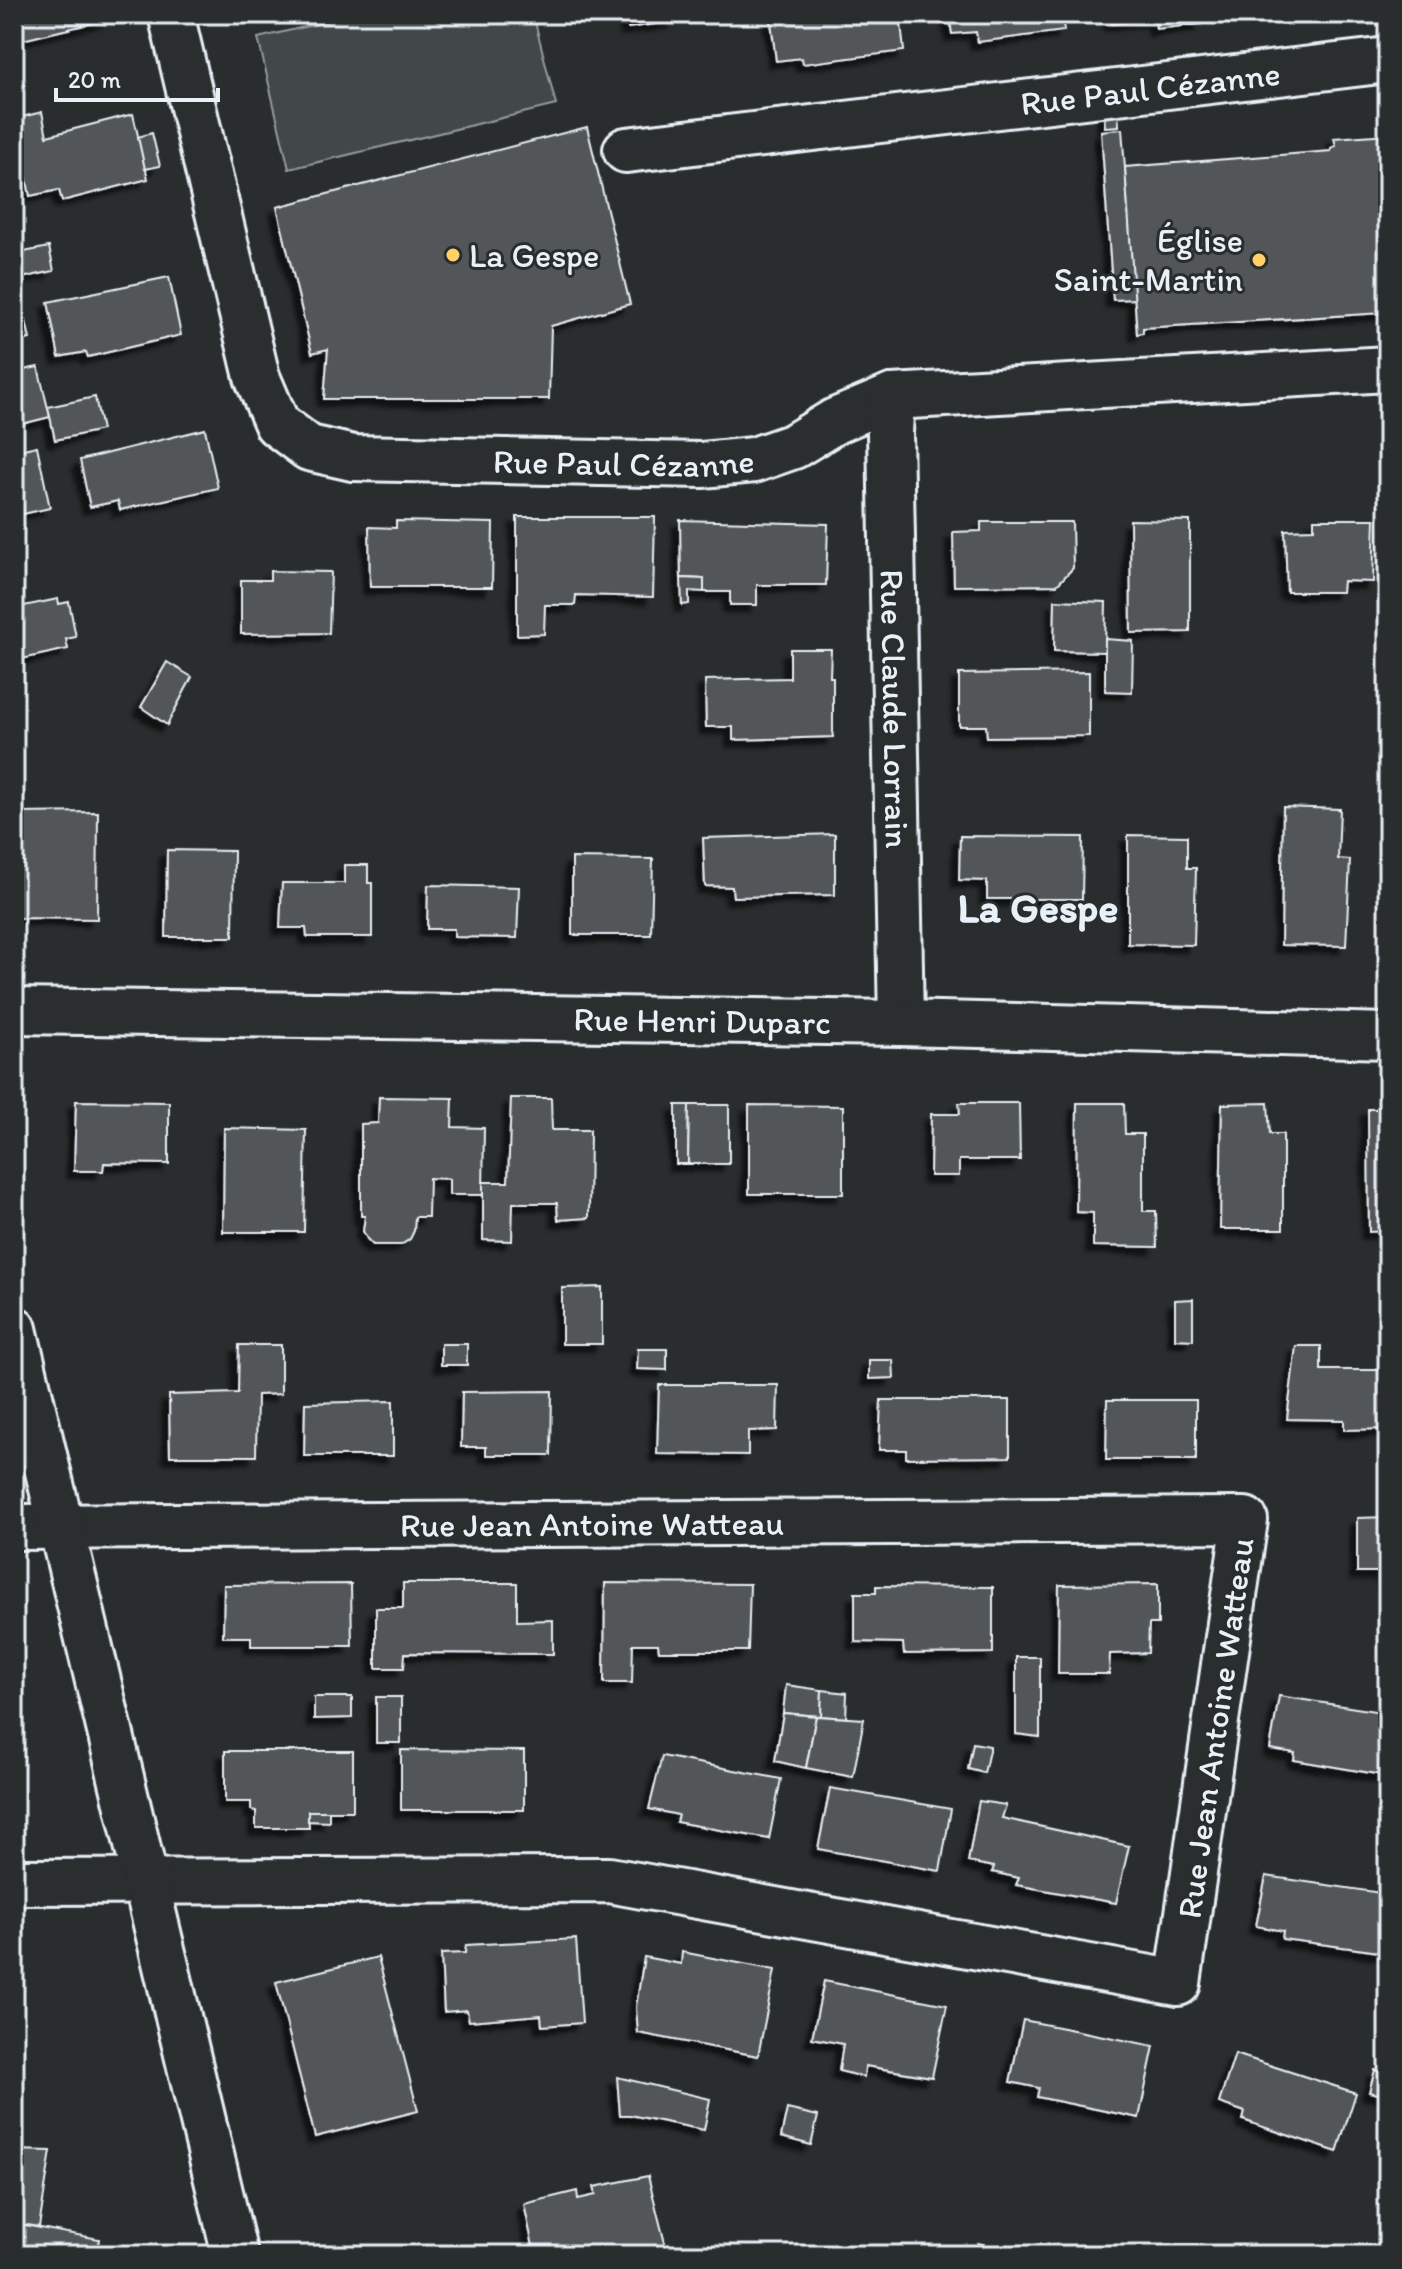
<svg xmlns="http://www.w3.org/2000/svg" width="1402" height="2269" font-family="Itim,sans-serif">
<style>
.green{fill:#424648;stroke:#959ca0;stroke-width:2}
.building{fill:#535759;stroke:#e8f1f8;stroke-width:2;filter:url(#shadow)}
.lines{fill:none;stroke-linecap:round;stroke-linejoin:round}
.minor-casing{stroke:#e8f1f8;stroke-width:50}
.major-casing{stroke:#e8f1f8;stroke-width:50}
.minor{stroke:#2a2d2e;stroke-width:44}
.major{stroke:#2a2d2e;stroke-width:44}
.poi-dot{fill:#ffd166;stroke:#2a2d2e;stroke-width:3}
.labels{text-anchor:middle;stroke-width:6;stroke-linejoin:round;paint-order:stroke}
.street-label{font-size:34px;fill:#e8f1f8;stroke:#2a2d2e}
.poi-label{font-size:34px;fill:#e8f1f8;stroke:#2a2d2e;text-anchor:end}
.district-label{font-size:42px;font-weight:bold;fill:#e8f1f8;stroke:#2a2d2e}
</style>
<defs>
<filter id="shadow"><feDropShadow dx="-7" dy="7" stdDeviation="2" flood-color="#0009"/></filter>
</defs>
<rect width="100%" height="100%" fill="#2a2d2e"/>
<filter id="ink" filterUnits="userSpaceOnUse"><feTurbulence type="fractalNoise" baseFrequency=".0125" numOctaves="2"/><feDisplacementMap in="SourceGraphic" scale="16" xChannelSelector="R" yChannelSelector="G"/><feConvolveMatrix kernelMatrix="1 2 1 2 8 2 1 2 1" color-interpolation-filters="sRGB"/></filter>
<g filter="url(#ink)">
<polygon class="green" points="359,14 533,14 556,105 289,169 258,38"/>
<g class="building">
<polygon points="14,14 109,14 110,19 14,42"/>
<polygon points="626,14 674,14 675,21 628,28"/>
<polygon points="770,14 900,14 904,51 803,64 802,58 776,61"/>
<polygon points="949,14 1062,14 1064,31 978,42 976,32 952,34"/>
<polygon points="1110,14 1200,14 1201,24 1156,29 1155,19 1111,24"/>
<polygon points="1118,111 1119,126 1105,127 1104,112"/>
<polygon points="42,112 47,136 133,114 148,179 62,201 59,190 30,196 22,156 14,157 14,119"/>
<polygon points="587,127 630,304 551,326 549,399 324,399 328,349 312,353 277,207"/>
<polygon points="1122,129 1135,299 1113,300 1101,131"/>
<polygon points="152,133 160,166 145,169 138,137"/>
<polygon points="1388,134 1388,198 1386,199 1386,204 1382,205 1388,317 1384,317 1383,313 1143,328 1143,333 1137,334 1125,167 1331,151 1331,148 1336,146 1334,138"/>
<polygon points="22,156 24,166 14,168 14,157"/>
<polygon points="1388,198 1388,225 1384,225 1382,205 1386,204 1386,199"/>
<polygon points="49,247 54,271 17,279 14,254"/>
<polygon points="169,277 181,335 88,357 86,352 59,357 48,302"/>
<polygon points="18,285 30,339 14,343 14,335 17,335 14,318 14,287"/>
<polygon points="38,367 50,417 14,426 14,372"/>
<polygon points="95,397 102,430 55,440 48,407"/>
<polygon points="205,429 218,488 120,510 118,501 90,507 80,460"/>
<polygon points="37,446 50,508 14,516 14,451"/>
<polygon points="517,517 655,517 653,597 576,595 575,605 545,605 544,634 517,635"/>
<polygon points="1314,519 1375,519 1373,582 1343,581 1342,592 1287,592 1285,530 1314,529"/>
<polygon points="680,520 828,524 826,585 757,585 757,605 730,605 730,592 704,592 704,579 681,578"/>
<polygon points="1130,520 1190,521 1190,632 1131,633"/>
<polygon points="396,521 493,523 492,587 370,587 369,527 396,528"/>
<polygon points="981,522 1072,522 1073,568 1057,585 954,586 953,532 981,531"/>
<polygon points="270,571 331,572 329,633 241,634 241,580 270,580"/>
<polygon points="681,578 704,579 704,592 689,591 689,604 682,605"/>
<polygon points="58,599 59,604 69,602 76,637 66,639 68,649 17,660 19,671 14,673 14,608"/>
<polygon points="1055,600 1106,602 1105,652 1054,651"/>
<polygon points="1105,639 1133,641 1132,692 1105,691"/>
<polygon points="790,649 831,649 830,677 833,677 833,737 733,740 733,727 706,727 705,680 790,678"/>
<polygon points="167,662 192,677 167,725 141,707"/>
<polygon points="1089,672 1089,736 987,737 986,726 959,726 959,674"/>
<polygon points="1283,807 1340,809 1338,859 1350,860 1346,946 1281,945"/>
<polygon points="98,812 97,919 15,918 16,813"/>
<polygon points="835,834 835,895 733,897 732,887 705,886 703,838"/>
<polygon points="1128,835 1187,836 1187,868 1196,868 1194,945 1128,944"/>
<polygon points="960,836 1083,837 1082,899 987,899 987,881 959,880"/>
<polygon points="167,850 234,851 233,937 166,937"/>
<polygon points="572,858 653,859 651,935 572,935"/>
<polygon points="344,865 368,865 368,883 372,883 372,937 307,937 306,928 280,928 282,883 344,883"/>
<polygon points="428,885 519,887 517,938 454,937 454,929 427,929"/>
<polygon points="379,1097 453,1098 452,1127 484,1128 483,1195 449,1195 449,1179 429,1178 428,1217 415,1217 414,1231 410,1239 401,1245 373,1245 367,1239 363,1231 365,1216 361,1216 361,1124 378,1123"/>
<polygon points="511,1098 551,1098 552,1130 590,1130 589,1218 558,1220 557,1203 513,1203 512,1241 483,1240 483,1182 508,1182"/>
<polygon points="76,1101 169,1102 169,1164 104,1163 103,1171 74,1171"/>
<polygon points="959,1103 1019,1103 1020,1160 959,1160 959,1176 930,1176 931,1114 960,1114"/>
<polygon points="1077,1103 1124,1103 1125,1134 1143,1134 1143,1211 1156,1211 1157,1247 1093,1246 1093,1213 1076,1212"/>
<polygon points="1268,1103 1270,1134 1283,1134 1283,1229 1220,1229 1222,1104"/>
<polygon points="676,1105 689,1105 688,1164 676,1164"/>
<polygon points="689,1105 729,1105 729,1164 688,1164"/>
<polygon points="749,1105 843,1106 843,1194 749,1194"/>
<polygon points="1368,1109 1388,1109 1388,1231 1369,1232"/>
<polygon points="224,1128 306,1130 304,1232 223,1232"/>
<polygon points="602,1287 602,1344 562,1344 562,1288"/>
<polygon points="1193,1299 1193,1340 1175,1339 1175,1300"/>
<rect x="441" y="1344" width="26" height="21"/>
<polygon points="239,1345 281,1345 281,1394 257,1395 256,1456 170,1456 169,1395 238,1393"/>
<polygon points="1296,1346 1321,1346 1321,1370 1388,1370 1388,1429 1344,1430 1344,1420 1287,1419"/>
<polygon points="638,1349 667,1349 667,1370 637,1369"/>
<polygon points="869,1360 893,1360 894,1378 869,1379"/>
<polygon points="659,1385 778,1385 777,1430 748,1431 748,1455 657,1454"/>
<polygon points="552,1391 551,1455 486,1455 486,1447 461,1447 462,1392"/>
<polygon points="881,1400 1010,1400 1010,1457 906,1458 906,1450 879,1450"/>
<polygon points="1107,1400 1196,1400 1196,1460 1106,1460"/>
<polygon points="393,1401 393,1456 304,1456 305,1403"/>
<polygon points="1388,1517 1388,1579 1385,1579 1384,1572 1357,1572 1357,1518"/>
<polygon points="403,1583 517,1583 517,1621 553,1620 553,1654 405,1653 404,1668 376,1668 376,1608 403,1608"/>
<polygon points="605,1583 750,1584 748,1651 659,1651 658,1644 633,1644 632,1683 604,1683"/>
<polygon points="351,1584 352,1646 251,1646 251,1637 223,1637 224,1585"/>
<polygon points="1158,1584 1158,1624 1149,1624 1148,1653 1110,1654 1109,1674 1058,1674 1059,1585"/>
<polygon points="876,1586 993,1587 993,1653 904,1654 903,1643 855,1642 855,1593 876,1593"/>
<polygon points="1016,1657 1040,1657 1040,1737 1016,1734"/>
<polygon points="786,1685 822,1690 821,1716 783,1713"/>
<polygon points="822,1690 847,1693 846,1718 821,1716"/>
<polygon points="1279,1696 1388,1713 1388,1776 1294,1760 1295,1753 1270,1749"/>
<polygon points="314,1697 352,1697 352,1718 314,1719"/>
<rect x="376" y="1697" width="25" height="46"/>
<polygon points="783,1713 816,1716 806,1768 775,1761"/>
<polygon points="816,1716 864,1719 853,1777 806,1768"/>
<polygon points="973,1743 990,1746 984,1773 968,1769"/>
<polygon points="401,1750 524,1751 524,1810 401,1810"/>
<polygon points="225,1751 353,1751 353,1811 308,1811 309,1828 256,1828 256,1811 251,1810 251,1802 225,1802"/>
<rect x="14" y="1752" width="3" height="60"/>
<polygon points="662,1756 781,1779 769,1839 676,1822 678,1815 649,1809"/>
<polygon points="830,1788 951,1809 940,1871 818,1849"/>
<polygon points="979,1801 1006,1805 1002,1818 1129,1846 1116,1903 1016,1885 1019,1878 992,1872 994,1867 968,1862"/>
<polygon points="308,1811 329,1811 329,1822 308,1821"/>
<polygon points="1266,1876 1388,1894 1387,1953 1282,1939 1283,1931 1256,1926"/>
<polygon points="576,1939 582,2023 542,2026 541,2015 469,2021 467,2010 444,2012 441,1954 465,1953 466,1945"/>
<polygon points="682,1952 775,1970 758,2056 638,2033 636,2007 644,1957 681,1964"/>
<polygon points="378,1957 418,2111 315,2137 276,1982"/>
<polygon points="824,1981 947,2005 932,2077 865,2066 864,2077 839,2071 843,2044 812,2038"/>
<polygon points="1023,2020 1154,2046 1139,2118 1037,2097 1039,2088 1010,2082"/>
<polygon points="1235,2054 1356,2093 1337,2152 1243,2120 1245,2112 1219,2103"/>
<polygon points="1375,2070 1388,2074 1388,2096 1369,2092"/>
<polygon points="617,2077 710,2099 704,2130 630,2115 620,2115"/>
<polygon points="787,2109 818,2116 811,2145 781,2137"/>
<polygon points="14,2150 51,2151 39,2227 14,2223"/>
<polygon points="648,2176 668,2255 513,2255 534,2251 524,2204 577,2191 578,2199 596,2195 594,2187"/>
<polygon points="14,2223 99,2239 96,2255 14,2255"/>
<polygon points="978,2243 1002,2249 1000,2255 976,2253"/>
<polygon points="956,2248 976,2253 987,2255 954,2255"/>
<polygon points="1002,2249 1032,2255 1000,2255"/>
</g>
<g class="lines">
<defs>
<g id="minor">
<path id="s1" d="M171,14L257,377L277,424L309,448L353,458L702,465L754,460L794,446L835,421L892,397L1388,369"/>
<path id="s2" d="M626,150L1388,60"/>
<path id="s3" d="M892,397L890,432L901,1023"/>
<path id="s4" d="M14,1011L901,1023L1388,1036"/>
<path id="s5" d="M14,1527L1245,1520L1178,1983L609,1880L14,1882"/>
</g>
<polyline id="major" points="14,1329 235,2255"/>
</defs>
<use href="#minor" class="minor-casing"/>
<use href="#major" class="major-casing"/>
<use href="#minor" class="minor"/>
<use href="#major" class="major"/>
</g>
</g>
<g class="poi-dot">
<circle cx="453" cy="255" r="8"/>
<circle cx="1259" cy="260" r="8"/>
</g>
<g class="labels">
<g class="street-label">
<text dy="12" stroke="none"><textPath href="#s2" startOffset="528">Rue Paul Cézanne</textPath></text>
<text dy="12" stroke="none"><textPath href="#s1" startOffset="780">Rue Paul Cézanne</textPath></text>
<text dy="12" stroke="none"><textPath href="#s3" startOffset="312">Rue Claude Lorrain</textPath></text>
<text dy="12" stroke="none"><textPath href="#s4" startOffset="688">Rue Henri Duparc</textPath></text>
<text dy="12" stroke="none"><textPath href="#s5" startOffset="578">Rue Jean Antoine Watteau</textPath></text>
<text transform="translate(1215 1728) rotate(-82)" y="12">Rue Jean Antoine Watteau</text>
</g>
<g class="poi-label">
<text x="1243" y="252">Église<tspan x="1243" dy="39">Saint-Martin</tspan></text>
<text x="469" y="267" text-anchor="start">La Gespe</text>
</g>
<g class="district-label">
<text x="1038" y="922">La Gespe</text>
</g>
</g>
<rect width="1402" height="2269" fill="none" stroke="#2a2d2e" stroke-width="48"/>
<rect x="24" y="24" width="1354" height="2221" fill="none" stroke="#e8f1f8" stroke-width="3" filter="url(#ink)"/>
<path d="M56 88v12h162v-12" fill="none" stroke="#e8f1f8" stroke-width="4"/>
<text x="68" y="88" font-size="24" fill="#e8f1f8" stroke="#2a2d2e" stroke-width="6" paint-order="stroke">20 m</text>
</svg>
